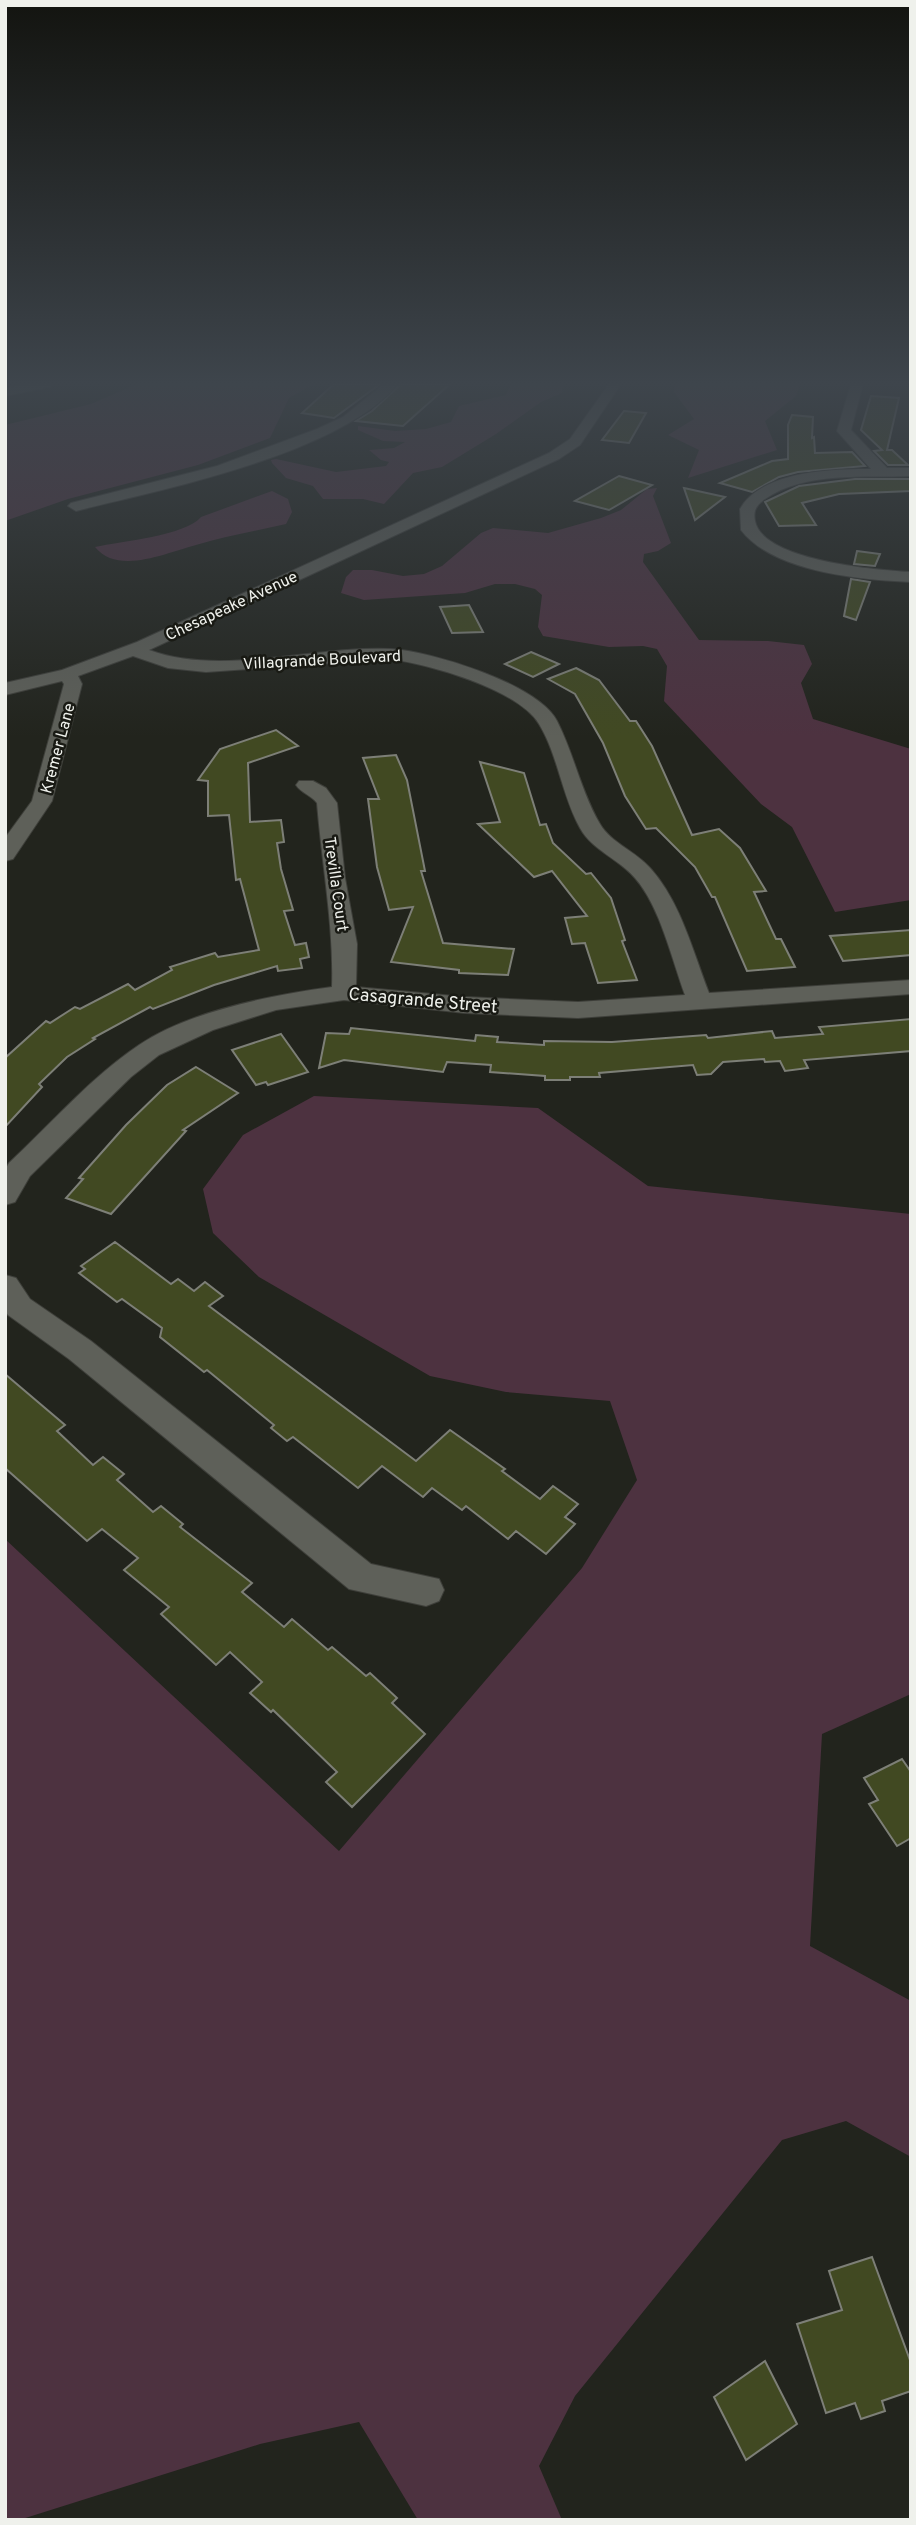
<svg xmlns="http://www.w3.org/2000/svg" width="916" height="2525" font-family="Overpass,sans-serif">
<style>
.green{fill:#4d3240}
.building{fill:#414922;stroke:#7d7f77;stroke-width:2}
.lines{fill:none;stroke-linecap:round;stroke-linejoin:round}
.minor-casing{stroke:#3e3f3a;stroke-width:2}
.minor{fill:#5e6059;fill-rule:evenodd}
.labels{text-anchor:middle;stroke-width:5;stroke-linejoin:round;paint-order:stroke}
.far-street-label{font-size:16px;fill:#eff1ec;stroke:#191a14}
.street-label{font-size:18px;fill:#eff1ec;stroke:#191a14}
</style>
<rect width="100%" height="100%" fill="#22241d"/>
<g class="green">
<polygon points="137,384 314,384 289,398 270,438 198,465 68,499 5,521 5,425 91,404"/>
<polygon points="511,384 563,384 562,393 541,402 496,434 442,467 413,473 384,504 363,499 323,499 313,486 286,478 272,463 271,460 276,459 336,472 386,466 389,462 381,460 369,450 394,448 405,442 383,441 358,430 358,426 395,431 426,429 451,422 459,406 506,395"/>
<polygon points="675,384 800,384 796,396 765,421 777,450 688,478 699,450 668,435 694,419 674,392"/>
<polygon points="657,488 653,496 671,543 658,551 644,554 643,562 699,640 768,641 804,645 812,664 801,683 813,719 911,749 911,900 835,912 792,827 761,804 664,701 667,666 657,649 643,646 609,647 543,636 538,627 542,595 535,589 515,584 495,584 465,593 364,600 341,593 346,577 353,570 372,570 403,576 424,574 442,566 481,533 493,528 548,533 601,518 621,510 647,489"/>
<path d="M272,491L288,499L292,512L286,524C256,531 226,536 196,545C168,552 118,576 95,547C121,541 185,536 201,517Z"/>
<polygon points="314,1096 538,1108 648,1186 911,1214 911,1694 822,1734 810,1946 911,2001 911,2157 846,2121 782,2140 575,2396 539,2466 562,2520 418,2520 359,2422 260,2444 19,2520 5,2520 5,1539 339,1851 582,1568 637,1480 610,1401 506,1392 430,1376 259,1277 213,1233 203,1189 243,1135"/>
</g>
<g class="building">
<polygon points="334,384 380,384 334,418 302,413"/>
<polygon points="401,384 450,384 403,426 356,421 372,411"/>
<polygon points="871,396 899,398 887,450 892,450 908,465 888,465 874,451 882,450 861,430"/>
<polygon points="624,411 646,413 629,443 602,440"/>
<polygon points="792,415 813,417 812,438 814,437 815,453 852,452 865,466 798,472 779,477 752,492 720,483 772,461 788,459 788,425"/>
<polygon points="619,476 652,485 609,510 575,501"/>
<polygon points="855,479 911,479 911,491 839,494 802,503 816,525 779,526 765,502 799,486"/>
<polygon points="684,488 725,497 695,520"/>
<polygon points="857,551 880,554 875,566 854,564"/>
<polygon points="851,579 870,582 856,620 844,616"/>
<polygon points="469,605 483,632 452,633 440,607"/>
<polygon points="531,652 559,664 533,677 505,664"/>
<polygon points="576,668 599,680 630,721 636,721 652,746 692,835 719,829 740,848 766,891 754,892 776,939 781,939 795,967 747,971 715,897 712,897 695,867 656,828 646,829 625,796 603,743 575,694 548,679"/>
<polygon points="276,730 298,746 248,763 250,822 281,820 284,842 277,843 281,869 293,910 284,911 295,945 306,943 309,957 300,959 302,968 278,971 277,966 214,985 153,1009 150,1007 93,1038 95,1039 67,1057 39,1084 42,1087 5,1127 5,1058 46,1021 50,1023 75,1007 80,1009 128,984 135,990 172,970 170,967 215,953 218,957 259,950 240,879 236,880 229,815 208,816 208,781 198,780 220,749"/>
<polygon points="396,755 407,780 425,871 421,871 443,943 514,949 508,975 459,973 459,970 391,962 413,907 389,910 377,867 368,799 379,799 363,758"/>
<polygon points="480,762 524,773 540,825 546,824 553,843 586,874 591,873 611,898 625,940 622,941 637,980 598,983 585,943 572,944 565,918 587,916 552,871 534,877 478,824 500,822"/>
<polygon points="911,930 911,955 843,961 830,936"/>
<polygon points="911,1019 911,1051 804,1060 808,1068 785,1071 780,1061 765,1062 764,1059 723,1062 711,1074 697,1075 693,1065 599,1073 600,1077 570,1077 570,1080 545,1080 545,1076 490,1072 491,1065 447,1062 443,1072 344,1060 319,1068 326,1033 349,1034 351,1028 475,1041 476,1035 498,1037 497,1042 544,1045 544,1041 612,1042 706,1035 708,1038 772,1031 775,1038 823,1034 819,1027"/>
<polygon points="281,1034 308,1072 268,1085 266,1082 256,1085 232,1050"/>
<polygon points="196,1067 238,1093 183,1130 186,1131 111,1214 66,1198 83,1179 79,1178 126,1125 167,1085"/>
<polygon points="115,1242 171,1284 178,1279 194,1291 205,1282 223,1296 209,1306 416,1461 450,1430 505,1469 502,1471 540,1499 553,1486 578,1504 565,1517 575,1524 546,1554 516,1531 508,1539 466,1506 462,1510 432,1488 423,1497 382,1466 358,1488 293,1437 287,1441 271,1428 274,1425 207,1370 204,1372 160,1337 162,1328 122,1299 117,1302 79,1273 85,1269 81,1266"/>
<polygon points="5,1374 65,1425 57,1431 93,1465 103,1457 124,1474 117,1480 153,1512 161,1506 183,1524 180,1527 252,1583 242,1592 284,1627 292,1619 328,1650 332,1647 366,1676 370,1673 397,1698 392,1703 425,1734 352,1807 326,1782 337,1772 273,1710 271,1712 250,1693 262,1682 230,1652 216,1665 161,1614 169,1607 124,1570 138,1558 102,1529 87,1541 5,1468"/>
<polygon points="902,1759 911,1772 911,1838 897,1846 869,1804 878,1800 864,1778"/>
<polygon points="872,2257 911,2363 911,2391 882,2401 885,2411 861,2419 855,2403 826,2413 797,2324 842,2310 829,2271"/>
<polygon points="765,2361 797,2424 746,2460 714,2397"/>
</g>
<g class="lines">
<defs>
<g id="minor">
<polygon points="26,384 51,384 50,387 5,396 5,388"/>
<path d="M384,384H398C338,455 166,488 76,511L68,506L71,503L217,466L317,429L343,417Z"/>
<path d="M609,384H621L580,445L559,459L149,650C222,677 315,645 391,649C431,651 538,684 557,721C574,754 581,792 600,824C611,843 637,852 651,869C681,903 693,952 709,993L911,980V994L578,1018L465,1013L344,1000L276,1010L213,1030L159,1055L131,1077L30,1176L15,1202L5,1205V1170L9,1163C51,1124 91,1077 139,1045C189,1011 273,995 332,987C334,926 322,865 317,803C311,795 301,793 296,785L299,781H313L326,788L337,803L345,878L357,944L356,987L465,997L578,1002L685,995C672,960 660,906 635,878C619,859 592,850 580,828C562,796 558,755 539,724C518,689 428,664 390,659L206,672L168,668L133,656L78,676L82,684L52,801L13,859L5,861V838L32,801L64,684L62,681L5,695V683L62,670L137,642L549,453L570,439Z"/>
<path d="M851,384H863L851,430L887,468H911V476C865,478 805,471 765,499C756,505 753,511 755,521C763,561 877,570 911,572V582C861,580 773,572 741,530L740,509C761,471 832,469 871,469L837,431Z"/>
<polygon points="5,1275 16,1278 30,1299 91,1341 371,1564 439,1579 444,1590 439,1601 426,1606 349,1589 69,1359 8,1315 5,1311"/>
</g>
</defs>
<use href="#minor" class="minor-casing"/>
<use href="#minor" class="minor"/>
</g>
<linearGradient id="sky" x2="0" y2="1"><stop stop-color="#131410"/><stop offset="0.52" stop-color="#3e454c"/><stop offset="1" stop-color="#3e454c" stop-opacity="0"/></linearGradient>
<rect width="916" height="737" fill="url(#sky)"/>
<g class="labels">
<g class="far-street-label">
<text transform="translate(231 605) rotate(-25)" y="6">Chesapeake Avenue</text>
<text transform="translate(322 659) rotate(-3)" y="6">Villagrande Boulevard</text>
<text transform="translate(57 748) rotate(-75)" y="6">Kremer Lane</text>
<text transform="translate(337 884) rotate(82)" y="6">Trevilla Court</text>
</g>
<g class="street-label">
<text transform="translate(423 1000) rotate(5)" y="6">Casagrande Street</text>
</g>
</g>
<rect width="916" height="2525" fill="none" stroke="#eff1ec" stroke-width="14"/>
</svg>
